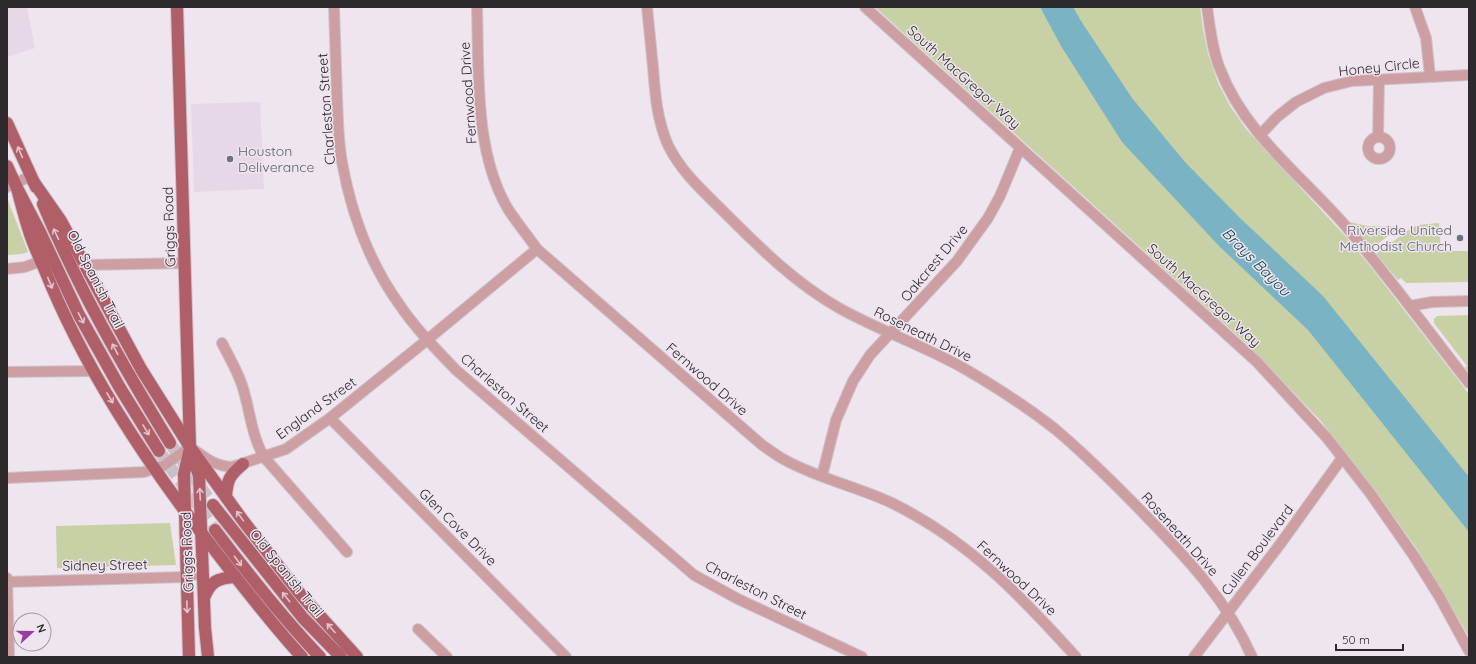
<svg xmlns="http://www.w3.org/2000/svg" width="1476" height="664" font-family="Quicksand,sans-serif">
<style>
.built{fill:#e7d8e8}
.green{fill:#c8d0a5}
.water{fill:#7ab4c4}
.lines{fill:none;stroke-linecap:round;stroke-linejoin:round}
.major-tunnel{stroke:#c8bfc8;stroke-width:12;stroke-dasharray:12 6;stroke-linecap:butt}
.minor-casing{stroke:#ccc3cc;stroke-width:12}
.major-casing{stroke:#ccc3cc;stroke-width:14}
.minor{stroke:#ce9fa2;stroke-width:10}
.major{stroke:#b05f68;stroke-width:12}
.oneway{stroke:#dfc4cd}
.worship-dot{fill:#6b7280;stroke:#efe5ef;stroke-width:1.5}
.labels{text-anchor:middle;stroke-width:3;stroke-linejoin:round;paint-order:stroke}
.street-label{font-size:14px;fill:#2d292d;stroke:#efe5ef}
.worship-label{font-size:14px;fill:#5b616d;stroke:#efe5ef;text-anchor:start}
.water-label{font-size:15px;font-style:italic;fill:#063e4a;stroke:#efe5ef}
</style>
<rect width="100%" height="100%" fill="#efe5ef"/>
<g class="built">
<polygon points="7,7 27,7 35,48 7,57"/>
<polygon points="260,102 264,189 194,192 191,104"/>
</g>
<g class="green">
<polygon points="875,7 1200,7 1203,29 1208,54 1218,83 1230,106 1246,129 1347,238 1374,271 1469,394 1469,637 1417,549 1372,486 1320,420 1249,346"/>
<polygon points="7,198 28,252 22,254 7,255"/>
<polygon points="1349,222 1368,226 1400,227 1371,249"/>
<polygon points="1439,223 1441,251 1469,251 1469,282 1406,283 1401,278 1398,280 1376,254 1410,229 1418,225"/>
<polygon points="1469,315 1469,373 1465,368 1467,366 1434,323 1434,319 1437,316"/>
<polygon points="170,523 176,565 57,568 56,526"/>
</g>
<polygon class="water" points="1040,7 1073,7 1081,21 1132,98 1185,162 1240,218 1323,296 1469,477 1469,532 1308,330 1219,246 1122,142 1061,46"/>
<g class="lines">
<g class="major-tunnel">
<polyline points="170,443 213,505"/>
<polyline points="159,451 215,530"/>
</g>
<defs>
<g id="minor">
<path d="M334,7C335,37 336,68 337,98C338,119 338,141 342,162C351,212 369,262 399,304C415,328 436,349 456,370L694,575L738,599L862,657"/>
<path d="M477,7C479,72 474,152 508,209C517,223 528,236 537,249L762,445C770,450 777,456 785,460C819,479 859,487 894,504C970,542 1021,596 1076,657"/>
<path d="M647,7C649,27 651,47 653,67C655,94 657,120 668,145C681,172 704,192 725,213C760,248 795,283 839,308C880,331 925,346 965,369C996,387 1027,407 1055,429C1087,456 1117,486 1146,516C1187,558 1228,602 1252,657"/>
<polyline points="865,7 1257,362 1327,438 1370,493 1414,556 1439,596 1469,651"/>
<path d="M1207,7C1210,27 1212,50 1220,69C1245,135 1305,178 1349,230C1391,280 1429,332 1469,383"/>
<polyline points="1415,7 1426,38 1430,76"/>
<polyline points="1260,135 1277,117 1296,102 1324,88 1352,81 1469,75"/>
<polyline points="1378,137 1379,79"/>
<circle cx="1379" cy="148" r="11"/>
<polyline points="7,187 31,176"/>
<polyline points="85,265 185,263"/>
<polyline points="7,269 25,267 41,261"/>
<polyline points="1410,306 1432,302 1469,301"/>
<path d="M222,343C229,357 237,370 242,385C250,409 251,435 264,457L347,552"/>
<polyline points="7,372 93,371"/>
<polyline points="330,418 566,657"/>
<polyline points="822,476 836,420 853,381 870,355 957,261 975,236 988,218 1000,196 1020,148"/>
<path d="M7,478L144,472L163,466L190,447C204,457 214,466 232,467L286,449L330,418L427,340L537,249"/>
<polyline points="7,578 9,657"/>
<polyline points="7,582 186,577 203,573"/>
<polyline points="418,629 447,657"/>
<polyline points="1194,657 1281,543 1342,458"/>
</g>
<g id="major">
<polyline points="177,7 190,447 199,476 205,628 208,657"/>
<polyline points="7,123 36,187"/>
<polyline points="7,166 17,188 40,232 79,315 120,388 159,451"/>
<polyline points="33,181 61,221 141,369 190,447 244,522 301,595 357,657"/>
<path d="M17,188C21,203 25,219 30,234C34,246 39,257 44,268C84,368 144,459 210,544C240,583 269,621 302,657"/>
<path d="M43,204C78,288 123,366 170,443"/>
<path d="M226,497C227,479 230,475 243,464"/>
<polyline points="213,505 303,618 341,657"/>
<path d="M215,530C248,574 282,617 320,657"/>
<path d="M204,598C210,582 217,578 235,577"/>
<polyline points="189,657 184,474 190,448"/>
</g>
</defs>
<use href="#minor" class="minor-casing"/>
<use href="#major" class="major-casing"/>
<use href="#minor" class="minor"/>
<use href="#major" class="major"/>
</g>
<defs><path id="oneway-shaft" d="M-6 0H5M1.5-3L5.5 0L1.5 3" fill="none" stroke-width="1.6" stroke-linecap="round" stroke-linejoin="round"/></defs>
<g class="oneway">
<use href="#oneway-shaft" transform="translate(20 152) rotate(-114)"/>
<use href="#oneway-shaft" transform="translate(56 234) rotate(-115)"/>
<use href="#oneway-shaft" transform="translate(50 283) rotate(68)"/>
<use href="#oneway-shaft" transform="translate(81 318) rotate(62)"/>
<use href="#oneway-shaft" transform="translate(115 349) rotate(-118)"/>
<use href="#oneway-shaft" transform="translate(110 398) rotate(59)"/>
<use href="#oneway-shaft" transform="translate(146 430) rotate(59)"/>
<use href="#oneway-shaft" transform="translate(200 494) rotate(-93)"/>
<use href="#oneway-shaft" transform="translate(240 516) rotate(-126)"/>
<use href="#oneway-shaft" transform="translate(238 561) rotate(53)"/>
<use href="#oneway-shaft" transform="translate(286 597) rotate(-129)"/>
<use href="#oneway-shaft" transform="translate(187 607) rotate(88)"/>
<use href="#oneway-shaft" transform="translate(331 628) rotate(-132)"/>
</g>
<g class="worship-dot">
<circle cx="230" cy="159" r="4"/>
<circle cx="1460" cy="238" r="4"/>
</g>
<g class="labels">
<g class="street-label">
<text transform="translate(1379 67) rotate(-6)" y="5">Honey Circle</text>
<text transform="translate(964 77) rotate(42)" y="5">South MacGregor Way</text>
<text transform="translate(468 93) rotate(-94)" y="5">Fernwood Drive</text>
<text transform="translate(326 109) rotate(-94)" y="5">Charleston Street</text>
<text transform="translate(169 227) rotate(-92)" y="5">Griggs Road</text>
<text transform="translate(934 263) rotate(-50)" y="5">Oakcrest Drive</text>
<text transform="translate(96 279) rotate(63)" y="5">Old Spanish Trail</text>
<text transform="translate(1204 295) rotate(42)" y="5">South MacGregor Way</text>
<text transform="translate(923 334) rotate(26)" y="5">Roseneath Drive</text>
<text transform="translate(707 379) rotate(41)" y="5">Fernwood Drive</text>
<text transform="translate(505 393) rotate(41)" y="5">Charleston Street</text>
<text transform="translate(316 408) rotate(-36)" y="5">England Street</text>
<text transform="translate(458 527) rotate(45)" y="5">Glen Cove Drive</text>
<text transform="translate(1180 534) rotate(48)" y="5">Roseneath Drive</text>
<text transform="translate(1257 550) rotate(-53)" y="5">Cullen Boulevard</text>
<text transform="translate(187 552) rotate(-92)" y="5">Griggs Road</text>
<text transform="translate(105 565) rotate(-1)" y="5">Sidney Street</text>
<text transform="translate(287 573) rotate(51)" y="5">Old Spanish Trail</text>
<text transform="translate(1017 578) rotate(43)" y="5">Fernwood Drive</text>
<text transform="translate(756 590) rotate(27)" y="5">Charleston Street</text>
</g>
<g class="worship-label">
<text x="238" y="156">Houston<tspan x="238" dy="16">Deliverance</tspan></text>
<text x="1452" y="235" text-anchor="end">Riverside United<tspan x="1452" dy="16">Methodist Church</tspan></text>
</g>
<g class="water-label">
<text transform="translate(1256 262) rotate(45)" y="5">Brays Bayou</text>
</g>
</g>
<rect width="1476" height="664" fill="none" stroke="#2d292d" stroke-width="16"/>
<g transform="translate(32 632) rotate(69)"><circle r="19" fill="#efe5ef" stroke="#a19aa1"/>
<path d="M0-3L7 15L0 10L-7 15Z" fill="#9a3aa3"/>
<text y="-6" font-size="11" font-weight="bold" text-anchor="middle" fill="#2d292d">N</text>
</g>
<path d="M1336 644v6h67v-6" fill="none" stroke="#2d292d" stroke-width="2"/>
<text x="1342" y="644" font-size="12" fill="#2d292d" stroke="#efe5ef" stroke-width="3" paint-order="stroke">50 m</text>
</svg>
